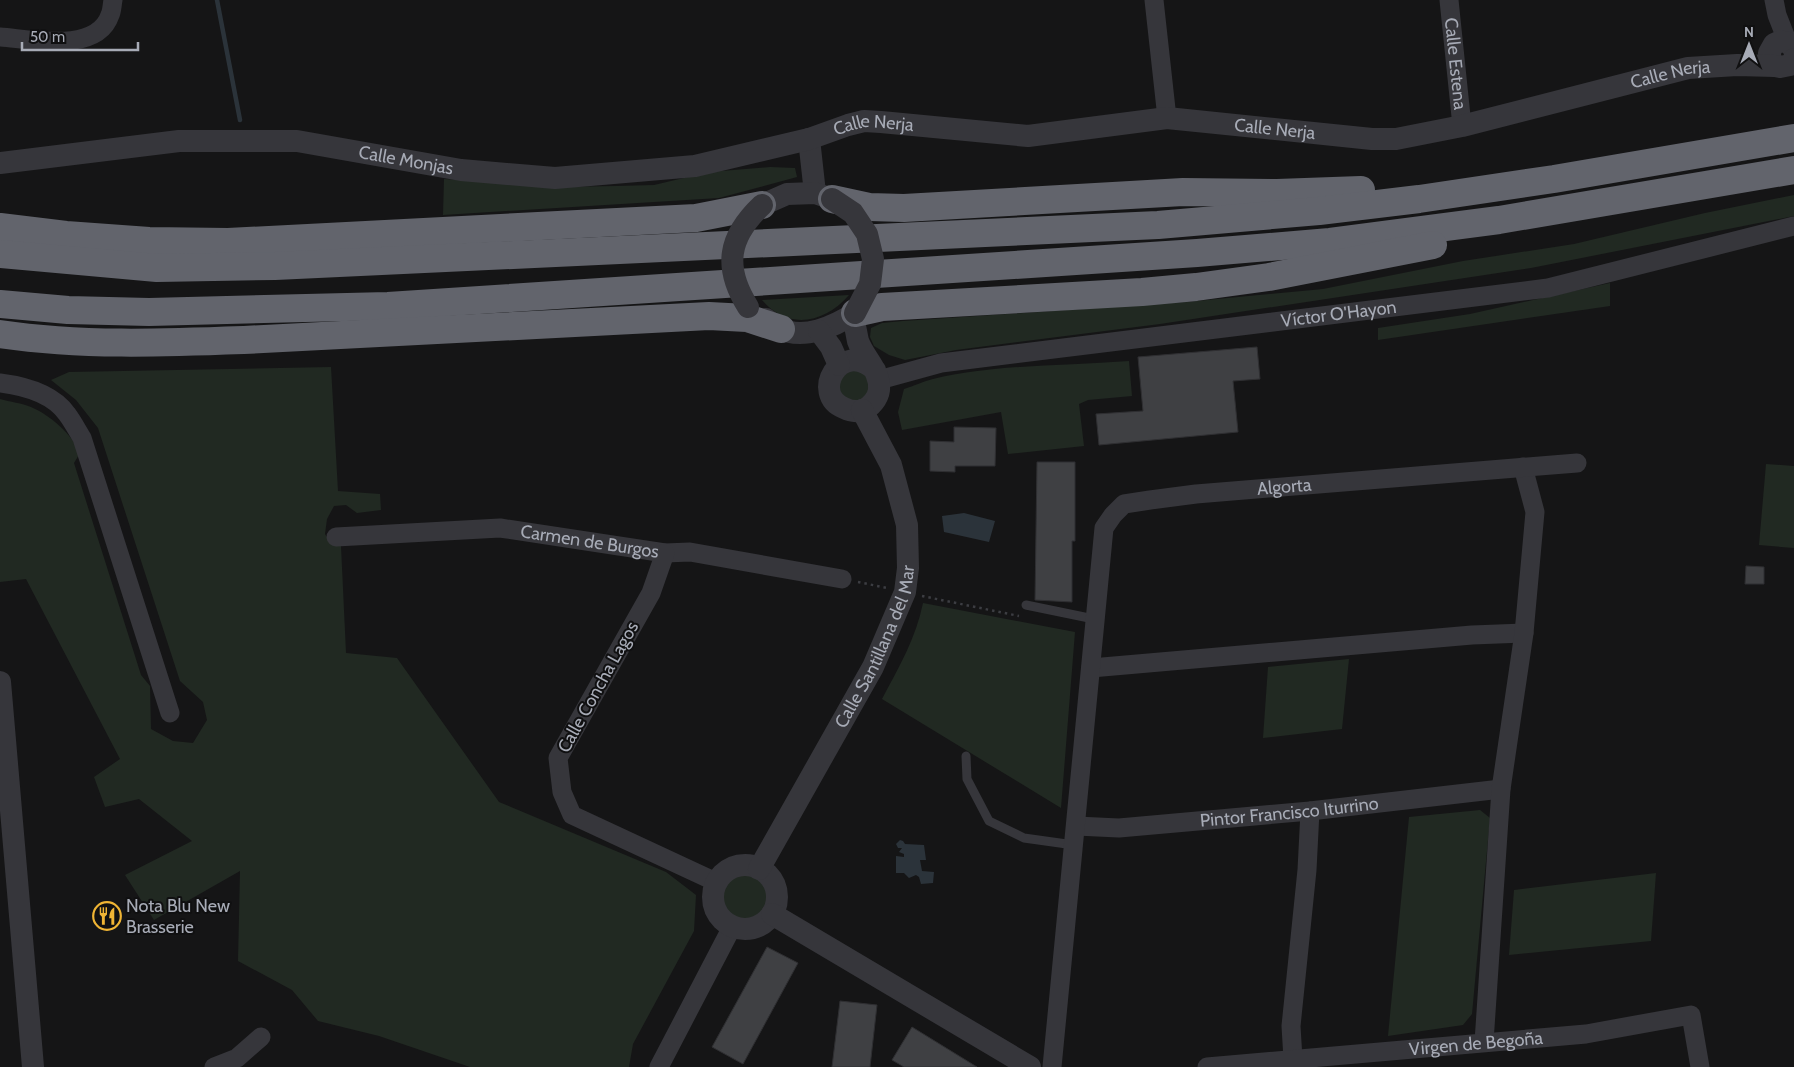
<svg xmlns="http://www.w3.org/2000/svg" width="1794" height="1067" font-family="Cabin,sans-serif">
<style>
.green{fill:#212922}
.water{fill:#2b333a}
.lines{fill:none;stroke-linecap:round;stroke-linejoin:round}
.stream{stroke:#2b333a;stroke-width:4.5}
.building{fill:#3f4043;stroke:#2f2f32}
.path{stroke:#3c3d42;stroke-width:2.5;stroke-dasharray:2.5 4;stroke-linecap:butt}
.service{stroke:#36363b;stroke-width:9}
.minor{stroke:#36363b;stroke-width:19}
.tertiary{stroke:#36363b;stroke-width:22}
.motorway{stroke:#62646c;stroke-width:28}
.tertiary-bridge{stroke:#36363b;stroke-width:22}
.labels{text-anchor:middle;stroke-width:4;stroke-linejoin:round;paint-order:stroke}
.street-label{font-size:18px;fill:#a7abb6;stroke:#101011}
.poi-label{font-size:18px;fill:#a7abb6;stroke:#101011;text-anchor:start}
</style>
<rect width="100%" height="100%" fill="#151516"/>
<g class="green">
<polygon points="770,167 795,168 797,177 719,198 443,215 444,179 559,187 616,186 654,185 709,172"/>
<polygon points="1794,195 1794,216 1531,268 1160,324 956,350 905,360 889,355 874,346 870,337 871,328 882,323 903,321 1186,302 1323,289 1463,261 1574,244 1705,213"/>
<polygon points="1610,283 1610,306 1378,340 1378,328 1470,314"/>
<path d="M849,295C825,323 788,331 762,300Z"/>
<path d="M1129,361L1132,396L1088,400L1079,404L1084,446L1008,454L1001,412L902,430L898,412L904,389C914,386 924,381 933,379C997,364 1064,366 1129,361Z"/>
<path d="M331,367L338,491L380,494L381,510L357,513L346,505L334,506L327,519L325,534L329,541L341,546L346,653L397,658L499,802L666,872L696,895L694,931L633,1044L629,1067H470L379,1036L318,1021L292,990L238,961L240,871L154,920L125,875L192,841L139,799L105,807L94,777L120,759L26,579L0,582V399C10,402 22,403 31,407C50,415 72,434 80,453L74,463L141,675L150,686L151,729L173,741L193,743L207,720L203,702L180,681L98,428L76,400L51,380L69,372Z"/>
<polygon points="855,367 873,379 865,402 843,399 837,381"/>
<polygon points="1766,464 1794,466 1794,548 1759,545"/>
<path d="M923,603L1075,632L1061,808L882,699C899,667 916,638 923,603Z"/>
<polygon points="1349,659 1342,729 1263,738 1268,667"/>
<polygon points="1480,810 1490,818 1472,1014 1463,1025 1388,1036 1409,817"/>
<circle cx="743" cy="897" r="25"/>
<polygon points="1656,873 1651,941 1509,955 1514,890"/>
</g>
<g class="water">
<polygon points="964,513 995,521 989,542 944,532 942,516"/>
<polygon points="900,840 903,841 905,844 924,845 926,860 920,860 922,871 934,872 933,883 921,884 919,877 916,875 909,878 904,873 896,873 896,856 904,857 904,854 899,852 902,848 898,848 896,844"/>
</g>
<g class="lines">
<polyline class="stream" points="217,0 240,120"/>
</g>
<g class="building">
<polygon points="1257,347 1260,379 1233,381 1238,432 1099,445 1096,414 1143,411 1138,357"/>
<polygon points="954,427 996,428 995,466 955,466 955,472 930,471 930,441 954,442"/>
<polygon points="1037,462 1075,462 1075,541 1072,541 1072,602 1035,600"/>
<polygon points="1746,566 1764,567 1764,584 1745,584"/>
<polygon points="767,947 798,963 743,1064 712,1047"/>
<polygon points="840,1001 877,1005 870,1067 832,1067"/>
<polygon points="912,1027 977,1067 904,1067 892,1060"/>
</g>
<g class="lines">
<g class="path">
<polyline points="858,582 887,588"/>
<polyline points="922,596 1019,616"/>
</g>
<g class="service">
<polyline points="1026,605 1094,619"/>
<polyline points="966,756 967,779 989,821 1024,838 1074,845"/>
</g>
<g class="minor">
<polyline points="1154,0 1167,118"/>
<path id="s1" d="M1449,0L1462,126"/>
<polyline points="1774,0 1777,15 1788,43"/>
<path d="M0,37C30,39 97,54 110,15C112,11 112,5 113,0"/>
<path id="s2" d="M879,380L941,363L1548,288L1794,226"/>
<path d="M0,383C24,386 52,393 67,414C73,422 77,430 82,438L170,713"/>
<path id="s3" d="M336,537L500,528L665,553L690,552L842,579"/>
<polyline points="665,553 651,593 558,758 562,792 572,815 716,882"/>
<polyline points="1091,668 1472,635 1524,633"/>
<path id="s4" d="M1076,826L1119,828L1310,811L1501,789"/>
<polyline points="1484,1042 1501,789 1524,633 1535,512 1523,467"/>
<polyline points="1293,1059 1291,1026 1307,870 1310,811"/>
<polyline points="214,1067 237,1058 261,1037"/>
<polyline points="659,1067 732,927"/>
<path id="s5" d="M1052,1067L1104,528L1113,515L1124,504L1150,500L1196,494L1577,463"/>
<path id="s6" d="M1207,1067L1586,1034L1691,1015L1700,1067"/>
</g>
<g class="tertiary">
<path d="M1775,66L1772,62L1769,53L1774,44C1782,40 1790,41 1794,50"/>
<polyline points="809,139 815,193"/>
<path id="s7" d="M0,163L179,141H297L461,170L555,178L695,166L809,139L848,125L864,121L881,122L1028,136L1167,118L1372,139H1396L1462,126L1688,68L1737,65L1775,66L1780,67L1790,65L1794,59"/>
<polyline points="762,205 787,194 815,193 832,199"/>
<path d="M852,315C855,323 856,332 858,341C864,358 881,371 879,390C878,398 871,407 863,410C857,412 850,411 844,408C810,395 840,338 875,370"/>
<path d="M766,319C770,322 775,326 779,328C803,341 835,326 855,313"/>
<polyline points="819,331 831,347 839,365"/>
<polyline points="0,682 33,1067"/>
<circle cx="745" cy="897" r="32"/>
<path id="s8" d="M759,869L873,667L905,592L908,568L907,525L891,465L862,410"/>
<polyline points="772,914 1030,1067"/>
</g>
<g class="motorway">
<polyline points="832,199 869,207 904,208 1183,192 1277,193 1361,190"/>
<polyline points="0,227 66,235 149,241 228,242 696,218 762,205"/>
<polyline points="0,254 157,268 275,266 1158,225 1319,211 1419,199 1554,179 1794,138"/>
<polyline points="0,304 68,310 149,312 388,306 1197,253 1330,242 1499,220 1794,170"/>
<polyline points="855,313 882,307 1142,292 1196,287 1269,277 1433,245"/>
<path d="M0,334C81,346 162,343 244,340L709,316L747,318L781,329"/>
</g>
<g class="tertiary-bridge">
<polyline points="832,199 853,213 867,234 873,259 870,284 855,313"/>
<path d="M748,307C723,267 728,237 762,205"/>
</g>
</g>
<defs>
<symbol id="restaurant-ring" viewBox="-11 -11 22 22"><circle r="9.5" fill="#101011" stroke="#efb434" stroke-width="1.5"/><path d="M-5-6h1v4h1v-4h1v4h1v-4h1v5L-1.5 .5V6h-2V.5L-5-1ZM5-6V6H3V1.5H1.5Q1.5-4 5-6Z" fill="#efb434"/></symbol>
</defs>
<g fill-rule="evenodd">
<use href="#restaurant-ring" x="91" y="900" width="32" height="32"/>
</g>
<g class="labels">
<g class="street-label">
<text dy="6" stroke="none"><textPath href="#s1" startOffset="64">Calle Estena</textPath></text>
<text dy="6" stroke="none"><textPath href="#s7" startOffset="1692">Calle Nerja</textPath></text>
<text dy="6" stroke="none"><textPath href="#s7" startOffset="884">Calle Nerja</textPath></text>
<text dy="6" stroke="none"><textPath href="#s7" startOffset="1288">Calle Nerja</textPath></text>
<text dy="6" stroke="none"><textPath href="#s7" startOffset="409">Calle Monjas</textPath></text>
<text dy="6" stroke="none"><textPath href="#s2" startOffset="465">Víctor O'Hayon</textPath></text>
<text dy="6" stroke="none"><textPath href="#s5" startOffset="734">Algorta</textPath></text>
<text dy="6" stroke="none"><textPath href="#s3" startOffset="255">Carmen de Burgos</textPath></text>
<text dy="6" stroke="none"><textPath href="#s8" startOffset="252">Calle Santillana del Mar</textPath></text>
<text transform="translate(598 687) rotate(-61)" y="6">Calle Concha Lagos</text>
<text dy="6" stroke="none"><textPath href="#s4" startOffset="214">Pintor Francisco Iturrino</textPath></text>
<text dy="6" stroke="none"><textPath href="#s6" startOffset="270">Virgen de Begoña</textPath></text>
</g>
<g class="poi-label">
<text x="126" y="912">Nota Blu New<tspan x="126" dy="21">Brasserie</tspan></text>
</g>
</g>
<g transform="translate(1749 45)" stroke="#101011" stroke-width="4" paint-order="stroke">
<path d="M0-4L9 19L0 12L-9 19Z" fill="#a7abb6"/>
<text y="-8" font-size="14" font-weight="bold" text-anchor="middle" fill="#a7abb6">N</text>
</g>
<path d="M22 42v8h116v-8" fill="none" stroke="#a7abb6" stroke-width="2.5"/>
<text x="30" y="42" font-size="15" fill="#a7abb6" stroke="#101011" stroke-width="4" paint-order="stroke">50 m</text>
</svg>
